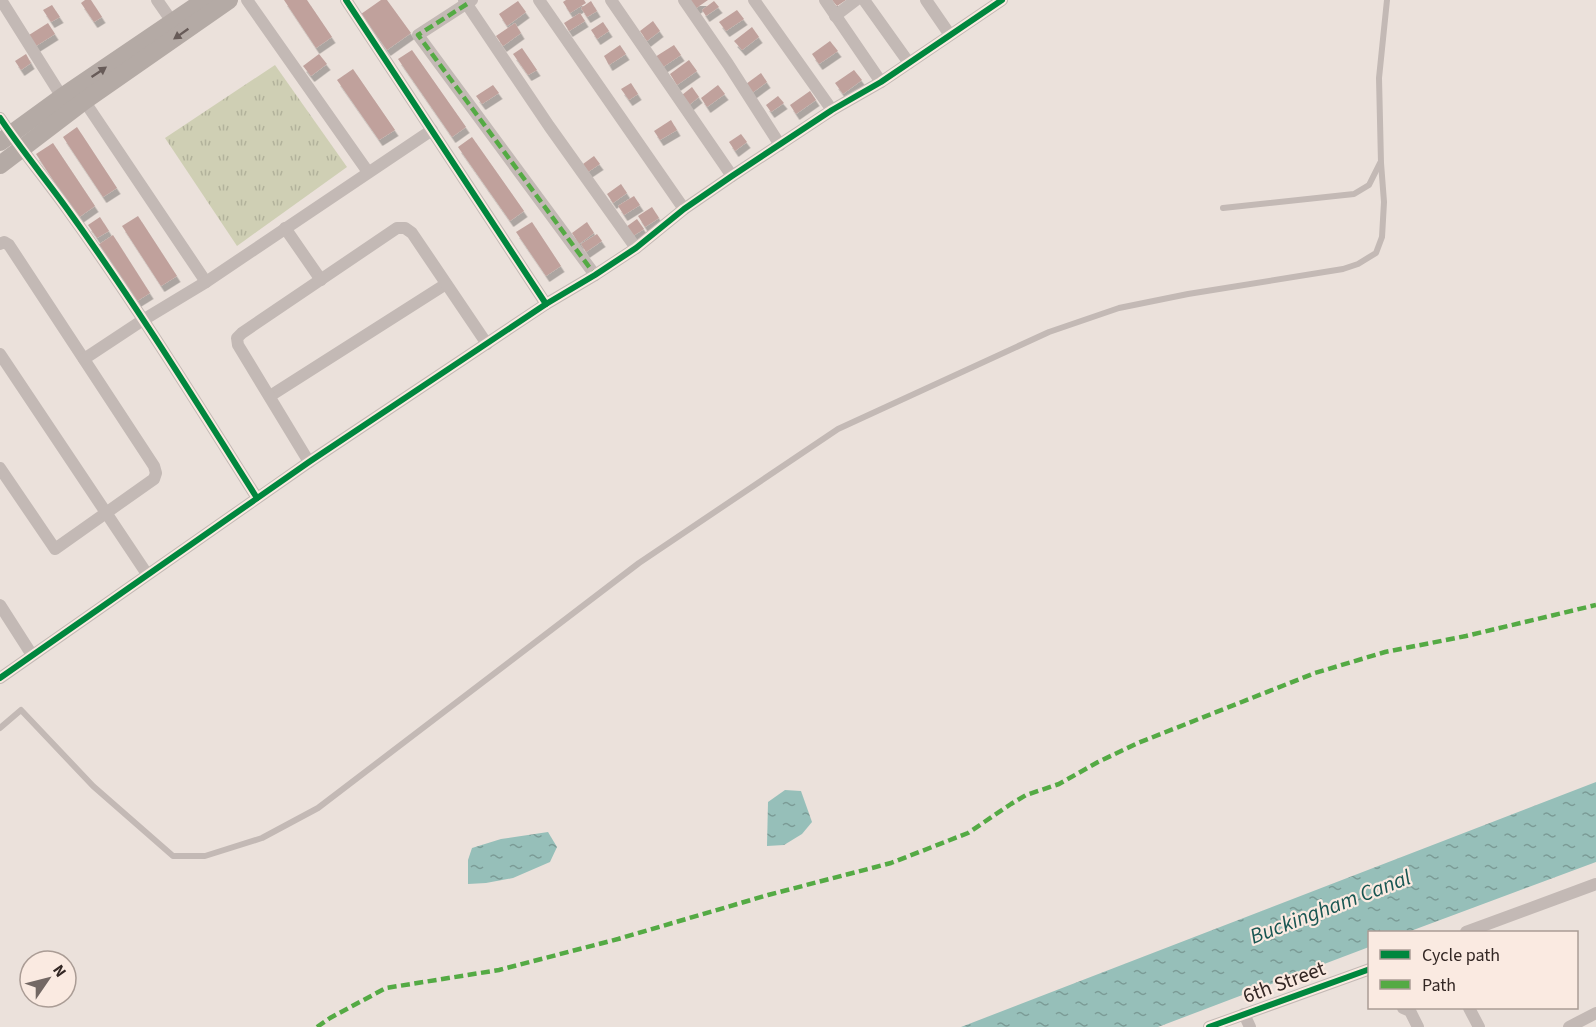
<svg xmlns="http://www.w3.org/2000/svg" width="1596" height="1027" font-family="'Source Sans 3',sans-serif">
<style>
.park{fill:url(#park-tufts)}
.water{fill:url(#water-ripples)}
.building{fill:#c0a19c;filter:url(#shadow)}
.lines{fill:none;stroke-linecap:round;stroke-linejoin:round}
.lane{stroke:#c3b9b5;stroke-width:6}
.street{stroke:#c3b9b5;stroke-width:12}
.secondary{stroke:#b4aaa5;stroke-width:18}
.quiet{stroke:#54aa44;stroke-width:4.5;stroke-dasharray:9 4.5;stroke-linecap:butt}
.cycleway-casing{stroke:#faeae1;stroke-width:10}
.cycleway{stroke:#00873e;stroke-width:6}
.oneway{fill:#675b58}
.labels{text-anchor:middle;stroke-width:4.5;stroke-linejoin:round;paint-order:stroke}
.street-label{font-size:21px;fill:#332724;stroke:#faeae1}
.water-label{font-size:22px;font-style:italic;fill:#185652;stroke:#faeae1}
</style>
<defs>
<pattern id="park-tufts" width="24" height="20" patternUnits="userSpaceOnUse" patternTransform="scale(1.5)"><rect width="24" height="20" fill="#cfcfb4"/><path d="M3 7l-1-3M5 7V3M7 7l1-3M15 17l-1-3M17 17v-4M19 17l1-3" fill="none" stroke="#b2b29b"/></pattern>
<pattern id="water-ripples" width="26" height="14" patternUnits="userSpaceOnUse" patternTransform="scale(1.5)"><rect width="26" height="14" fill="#96bfb9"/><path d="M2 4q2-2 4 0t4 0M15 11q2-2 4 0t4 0" fill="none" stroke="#7b9b96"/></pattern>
<filter id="shadow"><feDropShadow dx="3.5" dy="6" stdDeviation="0" flood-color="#0004"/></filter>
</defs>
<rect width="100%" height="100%" fill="#ebe1db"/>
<polygon class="park" points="275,65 347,167 237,246 165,138"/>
<g class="water">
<polygon points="1596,782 1596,862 1408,932 1370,932 1369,947 1158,1027 961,1027"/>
<polygon points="785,790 801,791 812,822 802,834 784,845 767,846 768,802"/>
<polygon points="548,832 557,847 550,862 513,878 486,883 468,884 468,860 472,848 501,839"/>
</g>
<g class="building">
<polygon points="85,0 91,0 102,17 94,22 81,3"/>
<polygon points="284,0 307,0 332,37 316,48"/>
<polygon points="381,0 387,0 411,33 387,50 361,14"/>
<polygon points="566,0 584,0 586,3 570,13 563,2"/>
<polygon points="689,0 708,0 695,9"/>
<polygon points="832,0 846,0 837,6"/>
<polygon points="518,1 526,12 507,26 499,14"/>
<polygon points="591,1 597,11 587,17 581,8"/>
<polygon points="714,1 719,7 706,16 702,10"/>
<polygon points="52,5 60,17 51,22 43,10"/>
<polygon points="737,10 744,19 726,31 719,22"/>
<polygon points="580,13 585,21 569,31 564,23"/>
<polygon points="653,21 660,31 647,41 640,31"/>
<polygon points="603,22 609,31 597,39 591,30"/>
<polygon points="48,23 55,34 36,46 29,35"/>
<polygon points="515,23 521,33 503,46 496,36"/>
<polygon points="752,27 759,37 742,50 734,41"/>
<polygon points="830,41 838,51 819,64 812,54"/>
<polygon points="620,45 626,54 609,65 604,56"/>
<polygon points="674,45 681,55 663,67 655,57"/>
<polygon points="522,48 537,70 528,75 513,54"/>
<polygon points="412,50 466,127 452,137 398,59"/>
<polygon points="26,54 31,63 21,70 15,61"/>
<polygon points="319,54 327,64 311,76 303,66"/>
<polygon points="689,60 697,71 677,85 670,74"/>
<polygon points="353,69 395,130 379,140 337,80"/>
<polygon points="854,70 862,80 843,94 835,83"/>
<polygon points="761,73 767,82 752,93 746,84"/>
<polygon points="631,83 638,94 629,100 621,89"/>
<polygon points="493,85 499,93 482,104 476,96"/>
<polygon points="718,85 725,94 707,107 701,98"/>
<polygon points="692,87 699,97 689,105 682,95"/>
<polygon points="810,91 816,100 796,114 790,105"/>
<polygon points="778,96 784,103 771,112 766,105"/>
<polygon points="671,120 677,130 660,140 654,131"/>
<polygon points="77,127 117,188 103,197 63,137"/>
<polygon points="741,134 747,142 735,151 729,142"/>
<polygon points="472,137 524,211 510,221 458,147"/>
<polygon points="53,143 95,206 78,218 36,154"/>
<polygon points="594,156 600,164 588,172 583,164"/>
<polygon points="621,184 627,193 613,203 607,194"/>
<polygon points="634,196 640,205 624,215 618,206"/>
<polygon points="652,207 659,218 645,227 638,216"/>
<polygon points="138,216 177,276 161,286 122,226"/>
<polygon points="100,217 109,231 97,238 88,225"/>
<polygon points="637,219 644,229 633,236 626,227"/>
<polygon points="532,222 561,266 546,276 516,232"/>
<polygon points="587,222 594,233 579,244 572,233"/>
<polygon points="597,234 602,241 586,252 581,244"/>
<polygon points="113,235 150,293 134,303 98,245"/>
</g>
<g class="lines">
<g class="lane">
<polyline points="1223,208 1354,194 1369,185 1380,163"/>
<polyline points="0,728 21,710 93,786 173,856 205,856 262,838 318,808 639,563 838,429 1049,332 1119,308 1188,294 1343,269 1358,264 1376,253 1382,237 1384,202 1381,163 1379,78 1387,0"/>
</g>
<g class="street">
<polyline points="1,0 62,97"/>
<polyline points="157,0 173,23"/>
<polyline points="247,0 368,172"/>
<polyline points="346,0 546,304"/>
<polyline points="464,0 549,126 636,248"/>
<polyline points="472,0 418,35 595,275"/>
<polyline points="539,0 684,209"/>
<polyline points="611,0 732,176"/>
<polyline points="684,0 728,64 780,145"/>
<polyline points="754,0 832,110"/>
<polyline points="825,0 881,82"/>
<polyline points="864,0 909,63"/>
<polyline points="926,0 950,35"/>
<polyline points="835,16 856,0"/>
<polyline points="81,96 206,282"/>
<path d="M0,118C20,148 44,177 65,206C133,300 195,400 257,498"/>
<polyline points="285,228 321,280"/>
<polyline points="0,244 4,242 9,245 154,466 156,473 154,479 55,549 0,468"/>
<polyline points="0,354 147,574"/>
<polyline points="84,359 143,320 206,282 432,130"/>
<polyline points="270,396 446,284"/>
<polyline points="309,462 238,345 237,338 242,333 397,228 405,228 412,233 487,344"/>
<polyline points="0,605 32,655"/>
<polyline points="0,678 309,462 546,304 595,275 636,248 684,209 732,176 832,110 881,82 1002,0"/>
<polyline points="1466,932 1596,884"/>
<polyline points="1403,1008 1410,1011 1418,1027"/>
<polyline points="1469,1008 1479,1027"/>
<polyline points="1244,1014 1250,1027"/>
<polyline points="1209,1027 1370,969"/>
<polyline points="1569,1027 1596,1013"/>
</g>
<g class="secondary">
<polyline points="0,142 62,97 205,0"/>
<polyline points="0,165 84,101 229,0"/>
</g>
<g class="quiet">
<polyline points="467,4 418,35 595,275"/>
<polyline points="317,1027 330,1018 386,988 499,970 618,939 768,895 891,863 968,833 1011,804 1026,795 1059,784 1098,762 1138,743 1315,673 1385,652 1466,636 1596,605"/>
</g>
<defs>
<g id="cycleway">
<polyline points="346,0 546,304"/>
<path d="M0,118C20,148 44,177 65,206C133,300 195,400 257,498"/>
<polyline points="0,678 309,462 546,304 595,275 636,248 684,209 732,176 832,110 881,82 1002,0"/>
<polyline points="1209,1027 1370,969"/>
</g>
</defs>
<use href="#cycleway" class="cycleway-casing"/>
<use href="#cycleway" class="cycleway"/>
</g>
<defs><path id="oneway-solid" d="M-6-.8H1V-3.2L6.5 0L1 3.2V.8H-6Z" transform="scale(1.5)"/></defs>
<g class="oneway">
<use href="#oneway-solid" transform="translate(181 34) rotate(145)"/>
<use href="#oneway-solid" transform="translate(99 72) rotate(-34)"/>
</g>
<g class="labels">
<g class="street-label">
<text transform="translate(1284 982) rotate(-20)" y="7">6th Street</text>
</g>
<g class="water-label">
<text transform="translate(1330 906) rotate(-21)" y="8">Buckingham Canal</text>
</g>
</g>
<rect x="1368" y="931" width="210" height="78" fill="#faeae1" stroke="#aa9c95" stroke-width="1.5"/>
<rect x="1380" y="950" width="30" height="9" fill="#00873e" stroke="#aa9c95" stroke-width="1.5"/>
<text x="1422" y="961" font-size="18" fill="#332724">Cycle path</text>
<rect x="1380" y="980" width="30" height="9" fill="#54aa44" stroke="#aa9c95" stroke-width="1.5"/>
<text x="1422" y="991" font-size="18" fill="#332724">Path</text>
<g transform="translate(48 979) rotate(55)"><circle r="28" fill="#faeae1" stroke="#aa9c95" stroke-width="1.5"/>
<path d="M0-4.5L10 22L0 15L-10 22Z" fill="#736864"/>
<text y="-9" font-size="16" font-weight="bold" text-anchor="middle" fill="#332724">N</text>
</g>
</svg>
